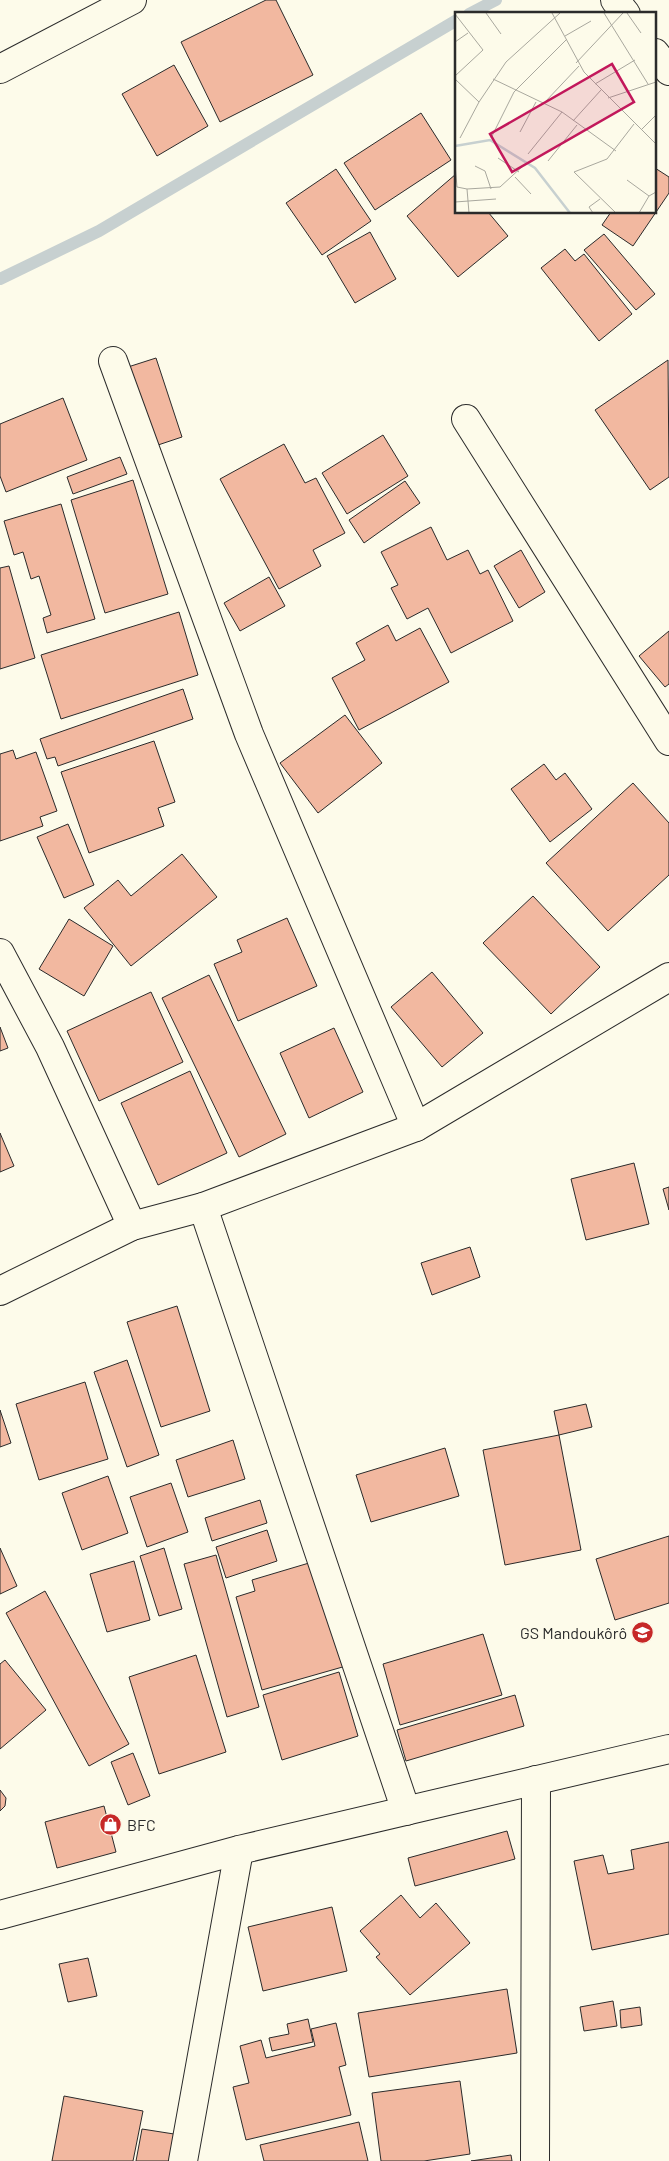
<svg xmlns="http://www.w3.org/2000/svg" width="669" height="2161" font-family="Barlow,sans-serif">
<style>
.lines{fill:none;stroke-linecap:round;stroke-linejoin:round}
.stream{stroke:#c7d0d0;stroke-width:12}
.building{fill:#f2b8a0;stroke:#2b2b2b}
.minor-casing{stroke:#2b2b2b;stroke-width:30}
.tertiary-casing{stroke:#2b2b2b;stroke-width:30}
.minor{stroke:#fdfbea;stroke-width:28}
.tertiary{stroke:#fdfbea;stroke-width:28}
.labels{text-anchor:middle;stroke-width:4;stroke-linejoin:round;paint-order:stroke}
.poi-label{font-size:16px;fill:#2b2b2b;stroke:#fdfbea;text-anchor:end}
.inset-river{fill:none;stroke:#c7d0d0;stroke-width:2.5}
.inset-road{fill:none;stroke:#a9a89e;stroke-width:1}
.view{fill:#c2185b;fill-opacity:0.15;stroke:#c2185b;stroke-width:2.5}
.inset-edge{fill:none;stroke:#2b2b2b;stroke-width:2.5}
</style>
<rect width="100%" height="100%" fill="#fdfbea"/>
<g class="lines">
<g class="stream">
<polyline points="469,14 496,0"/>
<polyline points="0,279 99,231 457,20"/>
</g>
</g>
<g class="building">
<polygon points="266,0 276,0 313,75 220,122 181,42"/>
<polygon points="174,65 208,126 157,156 122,94"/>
<polygon points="421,113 451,160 375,210 344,163"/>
<polygon points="655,168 669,177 669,193 633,246 602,225 611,212 655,212"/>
<polygon points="336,169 371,221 322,255 286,203"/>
<polygon points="456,174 457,212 488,212 508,236 458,277 407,216"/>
<polygon points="370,232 396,279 355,303 327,256"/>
<polygon points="604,234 655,294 636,310 584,250"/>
<polygon points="565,249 575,261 584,254 632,314 599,341 541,268"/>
<polygon points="156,358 182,437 155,446 128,367"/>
<polygon points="668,360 669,477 650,490 595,410"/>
<polygon points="63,398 87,460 6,492 0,476 0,424"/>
<polygon points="383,435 408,476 347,514 322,473"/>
<polygon points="284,444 305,483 316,478 345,533 313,550 321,566 279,589 220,479"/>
<polygon points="120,457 127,474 73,494 67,477"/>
<polygon points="133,480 168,594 105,613 71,500"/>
<polygon points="405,481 420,503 364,543 349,520"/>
<polygon points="61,504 95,619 47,633 43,618 51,615 39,576 31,579 23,552 14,555 4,521"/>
<polygon points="431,527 447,560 468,550 480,574 488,570 513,621 451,653 428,608 407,619 391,588 398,585 381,552"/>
<polygon points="521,550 545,592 519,608 494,566"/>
<polygon points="9,566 35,658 0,669 0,568"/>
<polygon points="269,577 285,606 240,631 224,603"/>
<polygon points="179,612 198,675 61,719 41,655"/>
<polygon points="388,625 396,641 420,628 449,682 359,730 332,678 365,660 356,643"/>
<polygon points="669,631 669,684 665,687 639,656"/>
<polygon points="183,689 193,719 58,766 55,757 47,759 40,739"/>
<polygon points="345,715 382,763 318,813 280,763"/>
<polygon points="154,741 175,802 158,808 164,826 89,853 61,772"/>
<polygon points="13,750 16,759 36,752 57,811 40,817 43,826 0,841 0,754"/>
<polygon points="544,764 556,780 565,773 592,809 550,842 511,789"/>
<polygon points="633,783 669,823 669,875 608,931 546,863"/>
<polygon points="68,824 94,885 64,898 37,837"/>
<polygon points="182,854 217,897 131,966 84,908 118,880 131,896"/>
<polygon points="533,896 600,967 551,1014 483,943"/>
<polygon points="287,918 317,986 238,1021 214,964 242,952 237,940"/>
<polygon points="69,919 113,946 84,996 39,969"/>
<polygon points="432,972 483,1033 442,1067 391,1007"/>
<polygon points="209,975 286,1134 239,1157 162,998"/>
<polygon points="151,992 183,1062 99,1101 67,1031"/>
<polygon points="0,1027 8,1048 0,1051"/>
<polygon points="334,1028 363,1092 309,1118 280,1053"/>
<polygon points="190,1071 227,1153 158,1185 121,1103"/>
<polygon points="0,1133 14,1166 0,1172"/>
<polygon points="634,1163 649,1224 586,1240 571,1179"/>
<polygon points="669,1187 669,1210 663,1189"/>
<polygon points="470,1247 480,1277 432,1295 421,1263"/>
<polygon points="177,1306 210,1411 161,1427 127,1322"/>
<polygon points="127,1360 159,1455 127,1467 94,1372"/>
<polygon points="85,1382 108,1459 39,1480 16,1404"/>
<polygon points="586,1404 592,1427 559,1435 554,1411"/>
<polygon points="0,1410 11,1443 0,1447"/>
<polygon points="559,1435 581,1550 505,1565 483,1450"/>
<polygon points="233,1440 245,1479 188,1497 176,1460"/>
<polygon points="445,1448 459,1496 371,1522 356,1475"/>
<polygon points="108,1476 128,1533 82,1550 62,1493"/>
<polygon points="171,1483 188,1532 147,1547 130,1497"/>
<polygon points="260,1500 267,1523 212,1541 205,1518"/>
<polygon points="267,1530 277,1561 226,1578 216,1547"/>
<polygon points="669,1536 669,1603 615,1620 596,1559"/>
<polygon points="0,1548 17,1586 0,1594"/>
<polygon points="164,1548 182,1609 159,1616 140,1556"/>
<polygon points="216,1555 259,1707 227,1717 184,1564"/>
<polygon points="134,1561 150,1620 107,1632 90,1574"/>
<polygon points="309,1563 346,1666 262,1690 236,1597 255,1591 252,1580"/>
<polygon points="45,1591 129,1744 89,1766 6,1613"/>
<polygon points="483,1634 502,1695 400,1725 383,1664"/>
<polygon points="196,1655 226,1752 159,1774 129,1677"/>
<polygon points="5,1660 46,1710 0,1749 0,1664"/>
<polygon points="339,1672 358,1736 282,1760 263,1695"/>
<polygon points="515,1695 524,1726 406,1761 397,1730"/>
<polygon points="133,1753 150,1796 128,1805 111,1762"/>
<polygon points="0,1790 6,1798 5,1806 0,1811"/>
<polygon points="104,1806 116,1852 57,1868 45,1822"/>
<polygon points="507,1831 515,1859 415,1886 408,1858"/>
<polygon points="669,1842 669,1934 592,1950 574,1861 603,1855 608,1874 634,1869 631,1850"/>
<polygon points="401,1895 420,1918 436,1903 470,1943 410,1995 376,1957 380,1954 360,1931"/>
<polygon points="332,1907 347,1971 263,1991 248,1927"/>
<polygon points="88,1958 97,1996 68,2002 59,1964"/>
<polygon points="507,1989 517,2053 369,2077 358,2013"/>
<polygon points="613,2001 617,2026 584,2031 580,2007"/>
<polygon points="640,2007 642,2025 621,2028 620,2010"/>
<polygon points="308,2019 313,2042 272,2051 269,2038 289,2034 287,2024"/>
<polygon points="336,2023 346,2065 339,2067 351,2115 246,2140 233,2087 249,2083 240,2046 261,2040 266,2058 315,2046 311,2029"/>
<polygon points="460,2081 470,2154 424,2161 381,2161 372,2093"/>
<polygon points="64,2096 143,2111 133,2161 52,2161"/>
<polygon points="359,2122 368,2161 264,2161 260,2145"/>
<polygon points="142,2129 174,2134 170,2161 136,2161"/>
<polygon points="511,2155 512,2161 471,2161"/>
</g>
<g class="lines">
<defs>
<g id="minor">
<polyline points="615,0 626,14"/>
<polyline points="655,53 669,71"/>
<polyline points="0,69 132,0"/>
<polyline points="113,361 249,734 416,1127"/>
<polyline points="466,419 669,741"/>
<polyline points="0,953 50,1047 132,1226"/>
<polyline points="203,1207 406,1811"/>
<polyline points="0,1291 132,1226 203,1207 416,1127 669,977"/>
<polyline points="183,2161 239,1850"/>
<polyline points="535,2161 536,1780"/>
</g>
<polyline id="tertiary" points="0,1915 239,1850 669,1749"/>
</defs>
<use href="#minor" class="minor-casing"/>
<use href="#tertiary" class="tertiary-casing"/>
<use href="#minor" class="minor"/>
<use href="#tertiary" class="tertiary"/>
</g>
<defs>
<symbol id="school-disc" viewBox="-11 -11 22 22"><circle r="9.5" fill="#c62828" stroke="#fdfbea"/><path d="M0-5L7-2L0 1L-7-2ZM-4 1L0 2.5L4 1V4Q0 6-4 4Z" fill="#fff"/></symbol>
<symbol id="shop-disc" viewBox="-11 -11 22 22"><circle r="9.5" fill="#c62828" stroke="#fdfbea"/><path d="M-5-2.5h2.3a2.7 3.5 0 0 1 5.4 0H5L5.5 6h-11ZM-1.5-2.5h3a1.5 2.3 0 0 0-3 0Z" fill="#fff"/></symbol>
</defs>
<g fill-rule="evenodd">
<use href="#school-disc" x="630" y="1620" width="25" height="25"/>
<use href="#shop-disc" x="98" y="1812" width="25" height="25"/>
</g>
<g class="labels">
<g class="poi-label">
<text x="627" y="1639">GS Mandoukôrô</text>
<text x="127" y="1831" text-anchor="start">BFC</text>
</g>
</g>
<g transform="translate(455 12)">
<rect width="201" height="201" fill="#fdfbea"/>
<path class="inset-river" d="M0,134L35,128L80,156L115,201"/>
<path class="inset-road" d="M31,1L46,22M97,1L129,60L201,132M149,1L193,72M172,1L186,21M0,2L28,38L0,64M110,24L136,9M0,30L13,21M121,51L168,1M0,67L24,90M38,67L107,100L161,139M140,72L180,48M153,86L201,70M90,90L124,54M118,109L146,78M186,118L201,103M65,120L81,90M5,126L24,90L51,50L105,1M36,126L59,80L112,27M73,142L107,100M43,146L64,160M93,149L122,113M0,152L2,175L12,177L45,175L69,153M20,154L30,159L36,177M60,165L76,182M172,168L194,184M12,177L14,201M0,190L41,187M138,201L134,195L145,187M161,201L119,160L152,147L179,112M184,201L194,184L201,180"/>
<path class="view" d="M157,52L179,90L57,160L35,122Z"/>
<rect width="201" height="201" class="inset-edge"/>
</g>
</svg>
